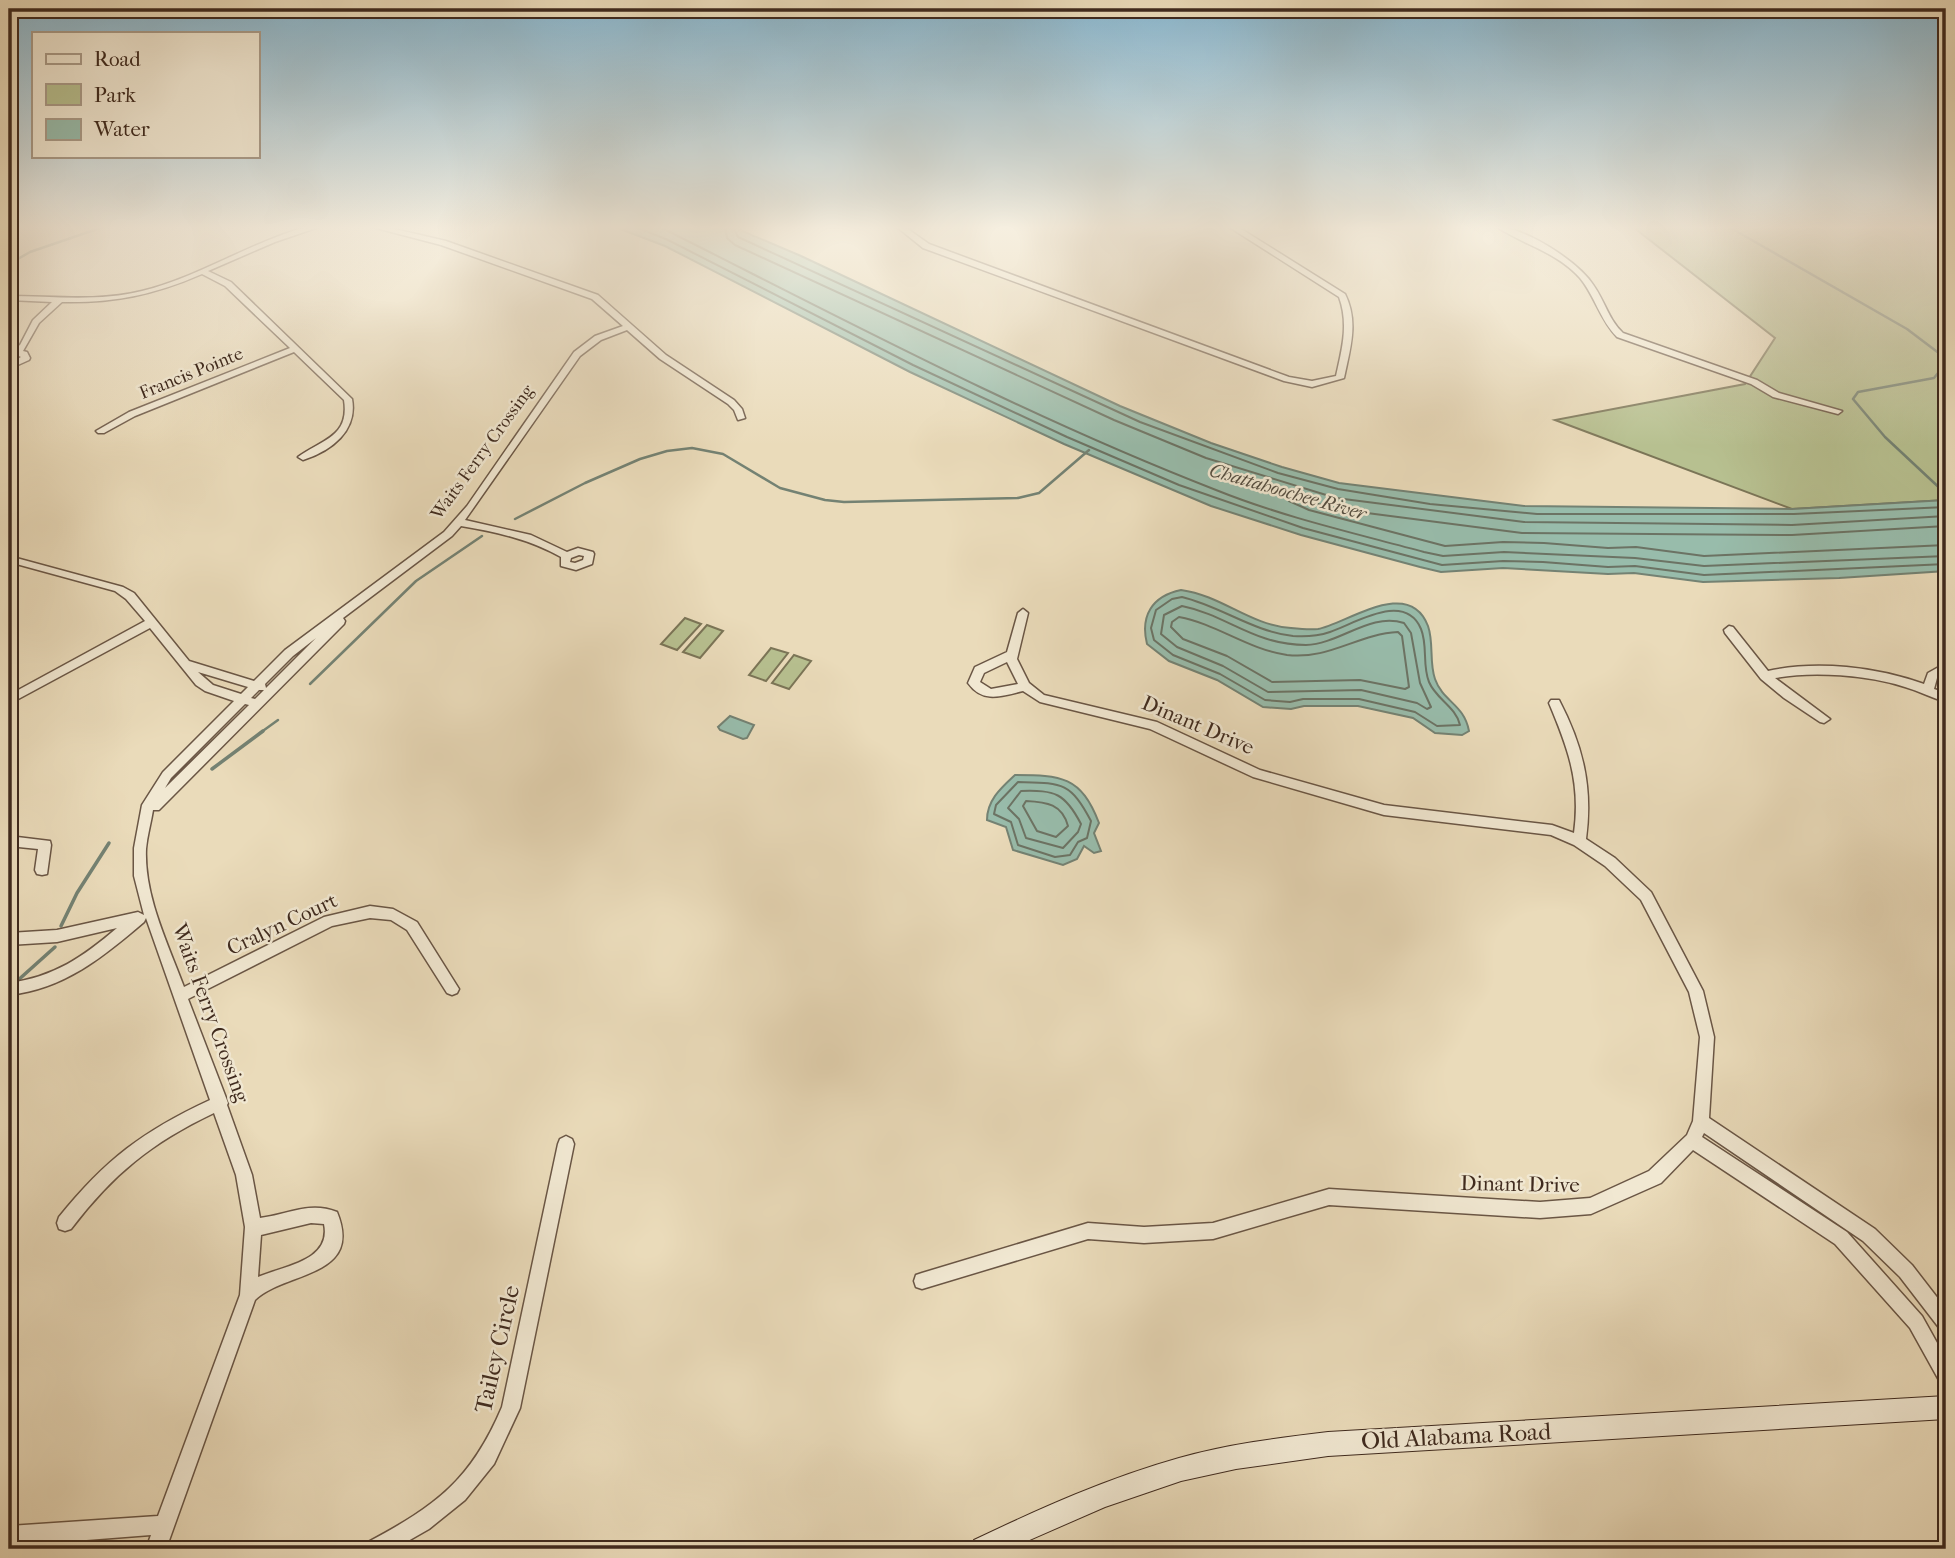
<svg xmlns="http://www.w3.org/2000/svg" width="1955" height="1558" font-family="'IM FELL French Canon',serif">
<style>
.green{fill:#b7c090;stroke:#7b7557;stroke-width:2}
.water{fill:#98bcab;stroke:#748273;stroke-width:2}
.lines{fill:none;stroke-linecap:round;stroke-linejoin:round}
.shore{stroke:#6c7364;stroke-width:2}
.stream-far1{stroke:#748273;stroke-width:2.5}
.stream{stroke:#748273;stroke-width:3.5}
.street-casing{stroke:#6a5645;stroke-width:3}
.secondary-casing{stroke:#3f2a1e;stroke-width:2}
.street{fill:#f1e8d2;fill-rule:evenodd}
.secondary{fill:#f1e8d2;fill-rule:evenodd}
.labels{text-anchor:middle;stroke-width:5;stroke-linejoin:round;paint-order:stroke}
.far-street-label{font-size:18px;fill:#3f2a1e;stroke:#f1e8d2}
.far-water-label{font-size:19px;font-style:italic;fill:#554e41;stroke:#f1e8d2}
.street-label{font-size:21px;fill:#3f2a1e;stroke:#f1e8d2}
.near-street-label{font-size:24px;fill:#3f2a1e;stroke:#f1e8d2}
</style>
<rect width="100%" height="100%" fill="#eadbba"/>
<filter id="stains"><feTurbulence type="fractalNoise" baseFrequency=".00286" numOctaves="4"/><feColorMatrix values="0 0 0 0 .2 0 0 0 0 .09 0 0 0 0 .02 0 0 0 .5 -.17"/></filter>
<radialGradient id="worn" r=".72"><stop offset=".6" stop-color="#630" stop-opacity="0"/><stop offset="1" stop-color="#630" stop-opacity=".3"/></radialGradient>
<g class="green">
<polygon points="1633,227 1946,227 1946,500 1792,509 1555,420 1745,384 1775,338"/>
<polygon points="685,618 701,624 677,650 661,644"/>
<polygon points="707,625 723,631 700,658 683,652"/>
<polygon points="771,648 788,653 766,681 749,675"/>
<polygon points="794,655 811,661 789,689 772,683"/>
</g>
<g class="water">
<polygon points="615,227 733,227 801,256 1120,406 1211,443 1282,467 1339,483 1524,506 1792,509 1946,500 1946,571 1839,578 1703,582 1634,573 1608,574 1503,568 1441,572 1420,567 1301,535 1211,506 1064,444 910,372 665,246"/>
<path d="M1181,590C1223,596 1249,625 1291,628C1300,629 1310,630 1318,629C1346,624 1409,576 1428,626C1434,643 1429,662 1435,679C1443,702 1464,704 1469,731L1462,735L1435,733L1413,718L1358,706H1304L1291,709L1263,707L1217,680L1169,661L1147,644C1140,616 1152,596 1181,590Z"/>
<polygon points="730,716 754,725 747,738 743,739 720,730 718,727"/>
<path d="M1015,775C1061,775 1081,776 1099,823L1094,833L1101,851L1094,853L1084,846L1077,859L1063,865L1013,850L1006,827L987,820C987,800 1001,788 1015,775Z"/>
</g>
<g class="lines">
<g class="shore">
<polyline points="636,227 668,240 913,365 1067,437 1179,485 1303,528 1442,565 1503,561 1543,562 1608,567 1635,566 1704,575 1946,564"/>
<path d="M660,227C843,319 1025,416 1216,490C1283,517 1354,533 1424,552L1443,556L1504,552L1635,558L1704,566L1946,556"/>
<polyline points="725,227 727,238 735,245 1114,420 1206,458 1336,498 1524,522 1792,525 1946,516"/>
<polyline points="733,227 738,237 1140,422 1278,473 1338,489 1430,504 1537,514 1794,514 1946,507"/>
<polyline points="1946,526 1792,535 1522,533 1336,509 1293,497 1289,501 1309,510 1445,546 1503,542 1544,543 1608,548 1636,547 1704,556 1946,545"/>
<path d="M1182,597C1220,606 1254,632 1293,636C1306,637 1318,636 1330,632C1356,623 1405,591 1421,629C1428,646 1422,665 1429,682C1436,699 1456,707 1460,725L1437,726L1415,712L1359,699H1303L1290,702L1265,700L1220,674L1173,655L1154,640L1151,628L1156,610L1172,599Z"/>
<path d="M1182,606C1227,615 1254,645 1306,645C1340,644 1370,612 1404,623L1411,633L1420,683L1431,707L1427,709L1417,703L1361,690L1268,692L1223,666L1177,647L1161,634L1164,615Z"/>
<path d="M1179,617C1217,624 1247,649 1287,655C1329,660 1358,634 1398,632L1402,636L1409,687L1405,689L1360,680L1272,682L1227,656L1183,639L1171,627L1172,622Z"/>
<path d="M1018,782C1061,783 1070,781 1091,821L1087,838L1078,842L1070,855L1055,857L1018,845L1011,822L994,814L996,805Z"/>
<path d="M1021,791C1055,790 1065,793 1081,824L1078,832L1063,848L1026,838L1019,819L1008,808Z"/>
<path d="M1026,801C1047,802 1062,804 1068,826L1056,837L1037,831L1023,806Z"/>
</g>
<g class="stream-far1">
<polyline points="1729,227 1907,329 1944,357 1942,368 1934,378 1858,392 1853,399 1885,437 1946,494"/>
<polyline points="9,264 30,252 103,227"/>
<polyline points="515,519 585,483 640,459 667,451 692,448 723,454 780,488 825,500 844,502 1018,498 1039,493 1089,450"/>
<polyline points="310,684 416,581 482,536"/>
<polyline points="260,733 278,720"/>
</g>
<g class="stream">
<polyline points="212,769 263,731"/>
<polyline points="61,926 77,893 109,843"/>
<polyline points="16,982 55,947"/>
</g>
<defs>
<g id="street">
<path d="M306,227H319L275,242L208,271L231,282L352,399C358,431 331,451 303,460L298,457C321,440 350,437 344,400L294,352L135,416L104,433H98L96,431L129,412L290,348L225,286L202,274C154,295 114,303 62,302L39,323L23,351L27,352L30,358L29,360L9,369V364L21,357L17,355L9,357V352L20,345L33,320L52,302L9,300V296C53,296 98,302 142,291C199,277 249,243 306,227Z"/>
<path d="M372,227H386L446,241L598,295L666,355L734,400L742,409L745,418L738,420L734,410L728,404L660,359L627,330L601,340L580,356L465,520L531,535L567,552L578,548L593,552L594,554L592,564L576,570L561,566V557C529,539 496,532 461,526L452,536L343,618L345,621L344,624L159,810H153C151,823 147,836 146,849C144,896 168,944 184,987L324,917L370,906L393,909L417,922L459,989L457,993L452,995L447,993L407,930L391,920L370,918L332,926L188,999L228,1103L227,1105L252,1175L260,1218C287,1215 309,1201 337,1212C364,1278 285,1271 255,1300L166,1549H146L151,1535L9,1546V1526L158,1516L240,1295L245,1227L236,1175L214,1113C151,1143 113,1174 71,1229L65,1231L59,1229L57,1223L59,1217C105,1160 143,1131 210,1100L146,918L144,922C103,957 64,989 9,995V983C54,977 83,957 117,928L57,942L9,945V933L57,930L138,912L144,915L134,876V848L142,805L163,772L234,701L205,691L196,685L150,628L9,704V695L145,621L126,599L115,591L9,562V556L123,587L134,593L189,661L254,681L285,650L444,532L467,506L574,352L595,336L623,326L592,299L441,245ZM579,555L584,556L583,560L575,563L570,562L571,558ZM316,638L266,688L265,684L293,656ZM198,672L248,687L241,694L213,685ZM259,690H264L255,699L251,698ZM245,704L249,705L165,788L171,778ZM311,1223L324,1224C332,1261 283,1266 258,1277L261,1235Z"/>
<path d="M897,227H905L929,244L1289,377L1312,381L1336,376C1342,349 1349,324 1339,297L1229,227H1238L1345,294C1359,322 1350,349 1344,378L1312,387L1284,381L923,248Z"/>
<path d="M1497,227C1525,227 1579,262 1594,286C1605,302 1609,320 1623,333L1757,380L1779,393L1842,411L1838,414L1773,397L1751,384L1617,337C1600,320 1595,296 1580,278C1557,252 1524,245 1497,227Z"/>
<path d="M1023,609L1028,613L1017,659L1029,683L1044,695L1157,722L1260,770L1384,805L1552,825L1574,833C1581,783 1568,748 1549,703L1551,700H1559C1583,746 1593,787 1586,839L1615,858L1651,892L1703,991L1714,1037L1709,1118L1875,1229L1912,1265L1946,1309V1331L1940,1329L1900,1277L1863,1241L1704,1133L1702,1137L1847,1232L1922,1316L1946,1359V1385L1940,1382L1910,1328L1835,1244L1693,1150L1661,1183L1591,1214L1540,1218L1329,1205L1213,1239L1144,1243L1088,1239L922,1289L916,1287L914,1281L916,1275L922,1273L1088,1223L1144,1227L1213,1223L1329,1189L1540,1202L1590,1198L1649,1171L1687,1135L1693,1121L1700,1037L1689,992L1641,900L1605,866L1574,845L1551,835L1384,815L1253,777L1150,729L1040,702L1023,691C1002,696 983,704 968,683L975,667L1007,652L1018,613ZM1007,662L1018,684L991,689L980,682L984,673Z"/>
<path d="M1729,626L1733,627L1768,671C1817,660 1877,667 1924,684L1928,673L1946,663V672L1937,678L1934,689L1946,693V702C1932,698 1919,691 1905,687C1868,675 1813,671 1775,678L1830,719L1824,723L1820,722L1784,698L1761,679L1725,633L1724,630Z"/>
<polygon points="9,836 50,841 51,845 47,874 42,875 37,874 35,870 38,849 9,846"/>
<path d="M566,1136L572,1139L574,1144L520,1408L494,1464L465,1500L429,1529L394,1549H365L368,1542C436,1506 471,1480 502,1407L558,1144L560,1139Z"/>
</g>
<path id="secondary" d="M1946,1396V1419L1328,1456L1236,1469L1181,1481L1105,1507L1009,1549H971L974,1540C1041,1508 1108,1478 1179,1458C1228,1444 1278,1438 1328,1432Z"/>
</defs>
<use href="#street" class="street-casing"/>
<use href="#secondary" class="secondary-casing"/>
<use href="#street" class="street"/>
<use href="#secondary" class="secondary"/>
</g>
<linearGradient id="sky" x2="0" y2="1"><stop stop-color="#88b7d0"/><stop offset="0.51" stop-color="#f6efe0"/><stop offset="1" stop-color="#f6efe0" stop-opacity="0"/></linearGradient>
<rect width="1955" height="446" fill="url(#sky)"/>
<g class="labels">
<g class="far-street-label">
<text transform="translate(191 373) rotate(-22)" y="6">Francis Pointe</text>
<text transform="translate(482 452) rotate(-54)" y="6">Waits Ferry Crossing</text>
</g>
<g class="far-water-label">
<text transform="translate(1288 491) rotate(16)" y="7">Chattahoochee River</text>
</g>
<g class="street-label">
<text transform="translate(1198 725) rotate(23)" y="7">Dinant Drive</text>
<text transform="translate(282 924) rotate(-25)" y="7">Cralyn Court</text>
<text transform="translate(211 1013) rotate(70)" y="7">Waits Ferry Crossing</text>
<text transform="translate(1520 1184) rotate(1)" y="7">Dinant Drive</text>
</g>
<g class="near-street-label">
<text transform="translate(497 1349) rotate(-77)" y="8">Tailey Circle</text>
<text transform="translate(1456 1436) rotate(-3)" y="8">Old Alabama Road</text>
</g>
</g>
<rect width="1955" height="1558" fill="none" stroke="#eadbba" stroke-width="35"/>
<rect x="10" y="10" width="1934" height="1537" fill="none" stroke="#3f2a1e" stroke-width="3.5"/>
<rect x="18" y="18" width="1920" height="1523" fill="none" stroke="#3f2a1e" stroke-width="2"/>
<rect x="32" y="32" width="228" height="126" fill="#f1e8d2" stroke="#aa9c8a" stroke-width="2"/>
<rect x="46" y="54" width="35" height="10" fill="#f1e8d2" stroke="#aa9c8a" stroke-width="2"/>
<text x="94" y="66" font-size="21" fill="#3f2a1e">Road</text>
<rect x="46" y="84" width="35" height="21" fill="#b7c090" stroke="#aa9c8a" stroke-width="2"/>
<text x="94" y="102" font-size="21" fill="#3f2a1e">Park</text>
<rect x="46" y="119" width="35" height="21" fill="#98bcab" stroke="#aa9c8a" stroke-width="2"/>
<text x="94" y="136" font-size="21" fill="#3f2a1e">Water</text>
<rect width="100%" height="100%" filter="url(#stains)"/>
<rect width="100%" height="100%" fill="url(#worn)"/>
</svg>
